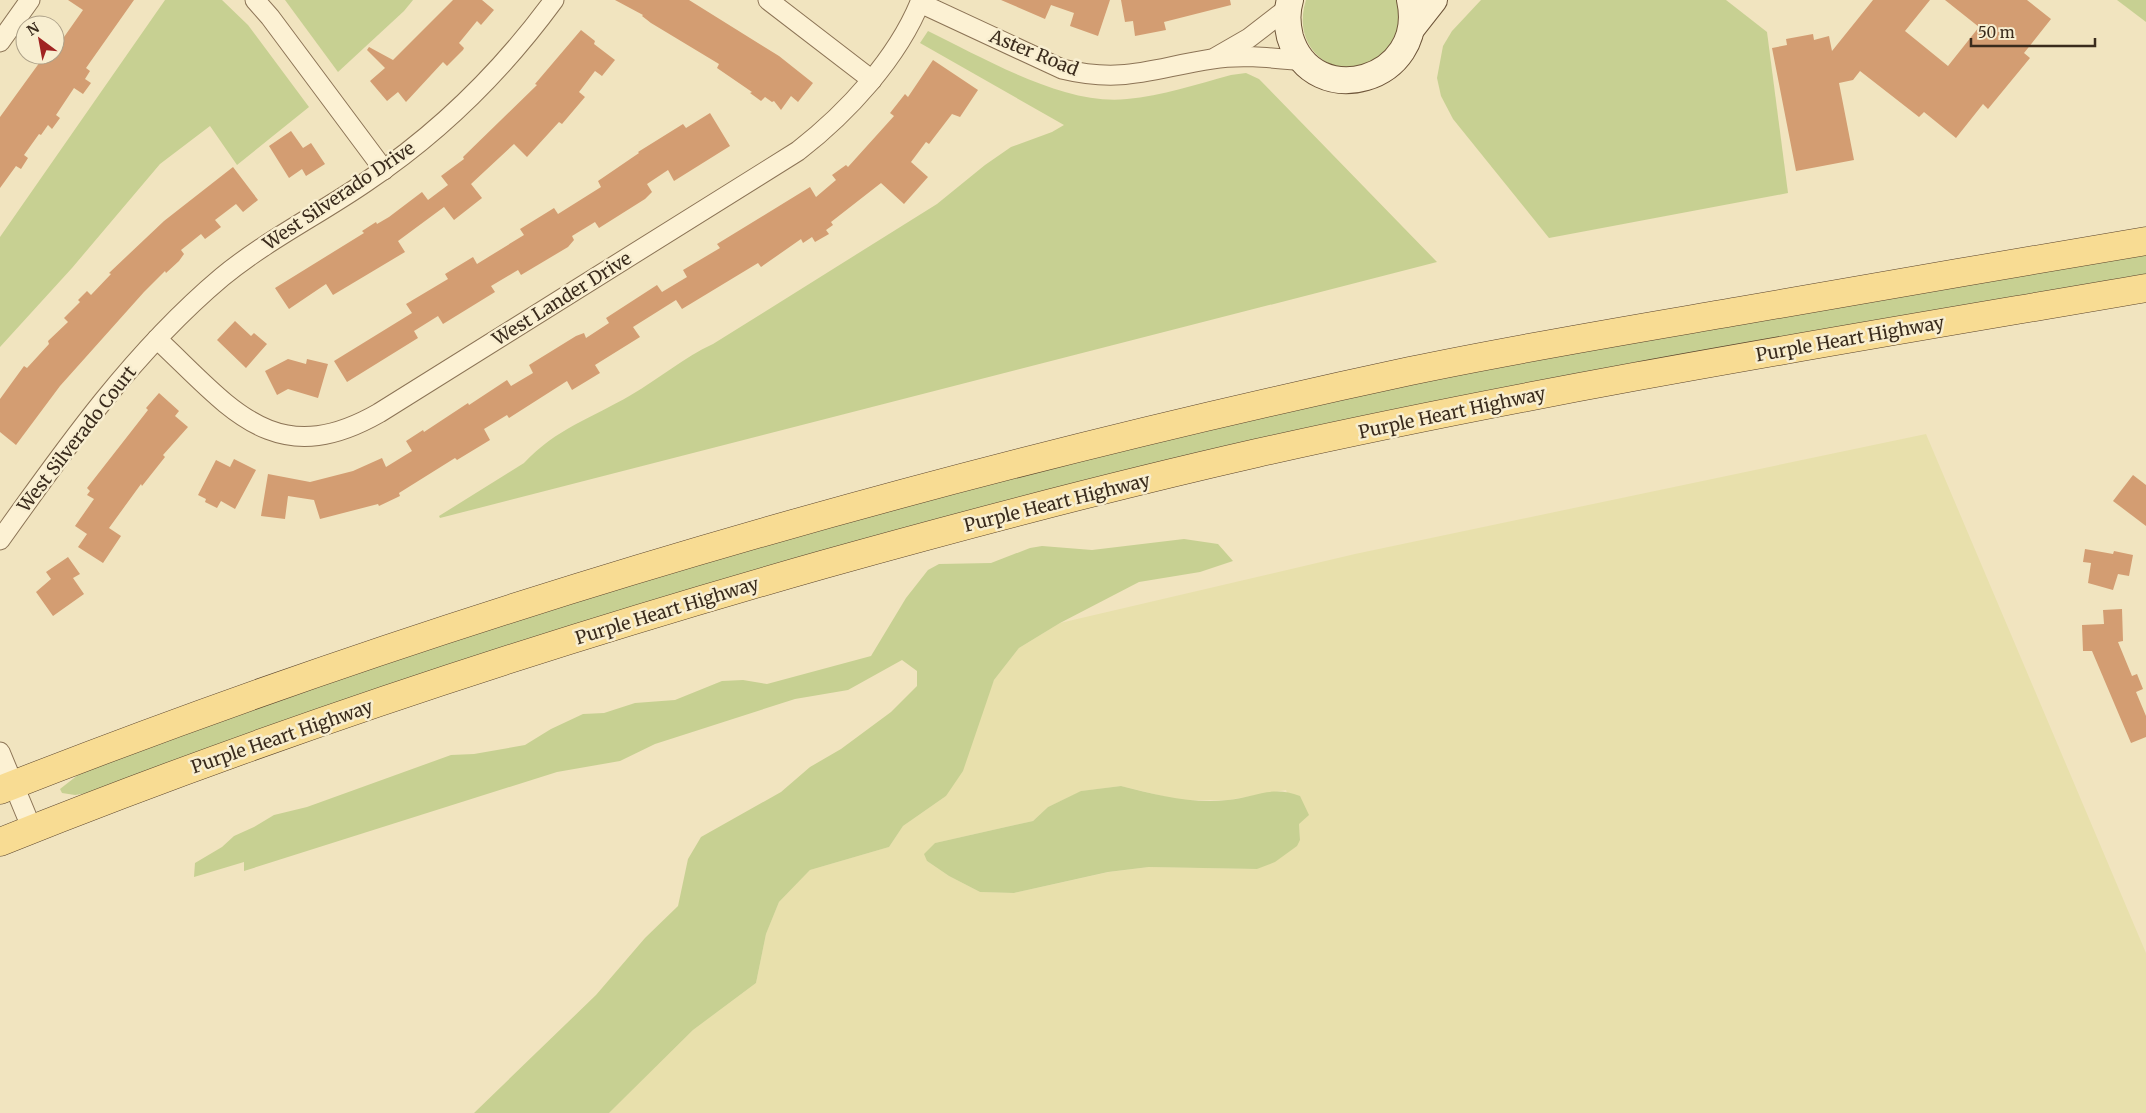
<svg xmlns="http://www.w3.org/2000/svg" width="2146" height="1113" font-family="Merriweather,serif">
<style>
.farmland{fill:#e8e0ac;fill-rule:evenodd}
.green{fill:#c7d092}
.building{fill:#d39d72}
.lines{fill:none;stroke-linecap:round;stroke-linejoin:round}
.street-casing{stroke:#8c7456;stroke-width:21}
.secondary-casing{stroke:#6e5539;stroke-width:28}
.primary-casing{stroke:#59422b;stroke-width:29}
.street{stroke:#fcf1d3;stroke-width:19}
.secondary{stroke:#fcf1d3;stroke-width:26}
.primary{stroke:#f8dc93;stroke-width:28}
.labels{text-anchor:middle;stroke-width:5;stroke-linejoin:round;paint-order:stroke}
.street-label{font-size:18px;fill:#3a2b1c;stroke:#f8eed0}
</style>
<rect width="100%" height="100%" fill="#f1e4bf"/>
<path class="farmland" d="M1926,434L2146,953V1113H609L693,1030L756,983L766,934L779,902L810,870L889,847L903,826L946,796L994,680L1019,648L1060,623L1355,554ZM1121,786L1179,800H1228L1286,790L1299,824L1300,840L1257,869L1149,867L1109,872L1014,893L980,892L949,876L927,861L935,843L1033,821L1048,807L1082,791Z"/>
<g class="green">
<polygon points="165,0 222,0 248,25 309,107 237,165 210,126 160,164 72,268 0,347 0,237"/>
<polygon points="285,0 413,0 404,11 338,72"/>
<path d="M1306,0H1398L1399,37C1393,44 1384,59 1375,63C1330,82 1291,46 1306,0Z"/>
<polygon points="1481,0 1726,0 1767,32 1788,193 1549,238 1453,119 1441,96 1437,78 1443,46 1452,31"/>
<polygon points="2117,0 2146,0 2146,22"/>
<path d="M928,31C984,58 1064,106 1127,99C1162,96 1197,84 1231,75L1246,73L1259,79L1437,262L440,518L439,516L524,463C557,428 592,418 631,395C659,379 684,357 713,344L937,204L985,165L1011,147L1052,132L1064,125L920,43Z"/>
<polygon points="2146,251 2146,276 1277,436 88,793 75,795 62,793 60,789 83,771 280,696 646,576 1203,427 1551,354"/>
<polygon points="1184,539 1218,544 1233,561 1200,572 1139,582 1060,623 1019,648 994,680 963,771 946,796 903,826 889,847 810,870 779,902 766,934 756,983 693,1030 609,1113 474,1113 596,995 645,938 678,906 688,859 701,837 781,792 810,767 841,749 891,712 917,686 917,671 902,660 848,690 795,699 655,744 620,761 557,772 244,871 244,862 194,877 195,863 222,847 234,836 254,827 274,815 307,807 451,755 474,754 525,745 551,729 583,714 604,713 635,703 675,700 722,681 743,680 767,684 871,656 906,598 928,570 939,564 991,563 1030,548 1042,546 1092,550"/>
<path d="M1121,786C1156,795 1192,804 1228,800C1255,797 1273,785 1300,796L1309,815L1299,824L1300,840L1297,846L1275,862L1257,869L1149,867L1108,872L1014,893L980,892L949,876L927,861L924,854L935,843L1033,821L1048,807L1081,791Z"/>
</g>
<g class="building">
<polygon points="68,0 134,0 86,68 90,71 85,79 91,83 83,94 74,88 56,115 60,118 52,129 48,125 41,135 39,134 24,155 28,158 21,169 16,166 0,188 0,117 45,55 55,55 55,31 64,37 83,10"/>
<polygon points="453,0 482,0 494,10 481,25 477,21 459,43 464,48 463,50 447,66 443,62 406,102 398,92 387,101 370,81 385,68 367,50 369,47 393,60"/>
<polygon points="615,0 689,0 779,56 813,83 798,102 791,96 781,110 774,101 772,102 765,97 761,101 750,93 752,92 717,68 719,64 651,23 642,16 643,15"/>
<polygon points="1001,0 1110,0 1098,36 1070,26 1074,13 1051,5 1045,19"/>
<polygon points="1121,0 1230,0 1231,5 1164,22 1166,30 1135,36 1133,21 1125,22"/>
<polygon points="1873,0 1930,0 1905,31 1948,66 1979,27 1945,0 2027,0 2051,19 2024,53 2030,58 1988,109 1983,104 1956,138 1924,112 1919,117 1860,71 1853,80 1839,83 1854,160 1796,171 1772,48 1787,45 1786,39 1813,34 1814,40 1829,36 1832,51"/>
<polygon points="581,30 595,41 594,44 615,60 602,76 595,71 579,92 585,97 562,124 559,122 527,157 514,144 471,184 482,198 454,220 444,207 398,241 405,252 333,295 326,284 289,309 275,288 364,233 362,231 376,222 377,224 389,217 422,192 428,200 448,185 441,176 464,159 463,157 537,85 535,84"/>
<polygon points="933,60 978,90 960,117 952,114 929,144 926,142 911,162 928,177 904,204 881,183 831,222 833,225 826,230 829,234 815,242 812,237 803,243 801,239 761,267 758,263 682,309 676,300 633,327 640,337 595,365 600,373 572,390 567,381 509,418 507,415 484,429 490,440 457,460 455,458 399,493 400,496 379,506 378,504 320,519 314,500 288,496 285,519 261,516 268,474 310,482 353,471 382,458 386,467 412,451 406,441 423,430 424,432 468,403 469,405 507,380 511,386 533,373 529,365 576,336 584,333 586,338 609,323 606,318 657,285 662,292 687,277 683,270 720,248 717,244 810,187 816,197 836,180 832,175 846,165 848,167 894,116 890,113 905,94 908,97"/>
<polygon points="710,113 730,146 674,181 668,170 647,184 652,192 645,199 599,228 595,222 572,236 574,240 568,247 521,275 518,270 491,286 495,292 443,324 438,316 414,331 418,338 347,382 334,361 412,313 406,304 448,279 445,274 473,257 477,264 524,235 520,229 546,213 554,208 558,214 601,187 598,181 639,153 638,152 683,124 686,128"/>
<polygon points="291,131 303,148 311,143 325,164 306,176 302,169 289,178 269,146"/>
<polygon points="233,167 258,200 243,212 236,204 215,220 221,227 205,239 201,234 181,250 184,254 179,261 166,273 165,271 144,292 60,386 16,445 0,432 0,399 24,366 27,368 49,344 48,341 68,322 64,318 80,302 78,300 87,291 91,295 111,274 109,273 164,221"/>
<polygon points="235,321 251,336 254,333 267,344 246,368 217,340"/>
<polygon points="288,359 306,364 307,359 328,364 318,398 288,389 277,395 265,371"/>
<polygon points="159,393 179,411 175,416 188,427 163,455 165,457 142,486 141,484 109,528 121,536 103,563 78,547 87,534 75,526 94,499 87,495 90,491 87,488 148,410 146,408"/>
<polygon points="234,459 256,470 235,509 221,501 217,508 205,502 206,499 198,495 216,460 230,467"/>
<polygon points="2133,475 2146,485 2146,526 2113,501"/>
<polygon points="2085,549 2113,554 2114,551 2133,555 2129,576 2118,574 2113,590 2088,583 2091,563 2083,562"/>
<polygon points="68,557 80,574 73,578 84,594 53,616 36,592 51,579 46,572"/>
<polygon points="2122,609 2123,641 2118,642 2132,676 2137,674 2143,689 2136,692 2146,716 2146,737 2131,743 2092,651 2083,651 2082,625 2104,624 2103,610"/>
</g>
<g class="lines">
<defs>
<g id="street">
<polyline points="255,0 270,17 384,170"/>
<polyline points="768,0 872,80"/>
<path d="M920,3L1062,69C1124,84 1153,68 1212,59C1242,54 1273,58 1303,61"/>
<polyline points="0,42 30,0"/>
<polyline points="1216,57 1249,38 1288,8"/>
<path d="M157,339C230,407 274,473 379,413L798,151C847,113 898,58 921,0"/>
<path d="M0,540C66,447 134,351 222,277C267,240 318,215 366,182C439,133 502,71 554,0"/>
<polyline points="0,752 32,829"/>
</g>
<g id="secondary">
<path d="M1290,0C1286,13 1287,25 1290,37C1313,113 1428,81 1410,0"/>
<polyline points="1412,28 1434,0"/>
</g>
<g id="primary">
<path d="M0,790C457,610 930,474 1410,371C1519,348 1629,330 1739,311C1875,287 2010,264 2146,241"/>
<path d="M0,842C269,734 546,643 825,564C968,524 1112,486 1257,453C1551,387 1849,339 2146,288"/>
</g>
</defs>
<use href="#street" class="street-casing"/>
<use href="#secondary" class="secondary-casing"/>
<use href="#primary" class="primary-casing"/>
<use href="#street" class="street"/>
<use href="#secondary" class="secondary"/>
<use href="#primary" class="primary"/>
</g>
<g class="labels">
<g class="street-label">
<text transform="translate(1034 53) rotate(22)" y="6">Aster Road</text>
<text transform="translate(339 196) rotate(-34)" y="6">West Silverado Drive</text>
<text transform="translate(562 299) rotate(-32)" y="6">West Lander Drive</text>
<text transform="translate(1850 339) rotate(-10)" y="6">Purple Heart Highway</text>
<text transform="translate(1452 413) rotate(-12)" y="6">Purple Heart Highway</text>
<text transform="translate(77 439) rotate(-52)" y="6">West Silverado Court</text>
<text transform="translate(1057 503) rotate(-14)" y="6">Purple Heart Highway</text>
<text transform="translate(667 611) rotate(-17)" y="6">Purple Heart Highway</text>
<text transform="translate(282 737) rotate(-19)" y="6">Purple Heart Highway</text>
</g>
</g>
<g transform="translate(40 40) rotate(328)"><circle r="24" fill="#f8eed0" stroke="#aca088"/>
<path d="M0-4L9 19L0 12L-9 19Z" fill="#a02321"/>
<text y="-8" font-size="14" font-weight="bold" text-anchor="middle" fill="#3a2b1c">N</text>
</g>
<path d="M1971 38v8h124v-8" fill="none" stroke="#3a2b1c" stroke-width="2.5"/>
<text x="1978" y="38" font-size="15" fill="#3a2b1c" stroke="#f8eed0" stroke-width="4" paint-order="stroke">50 m</text>
</svg>
